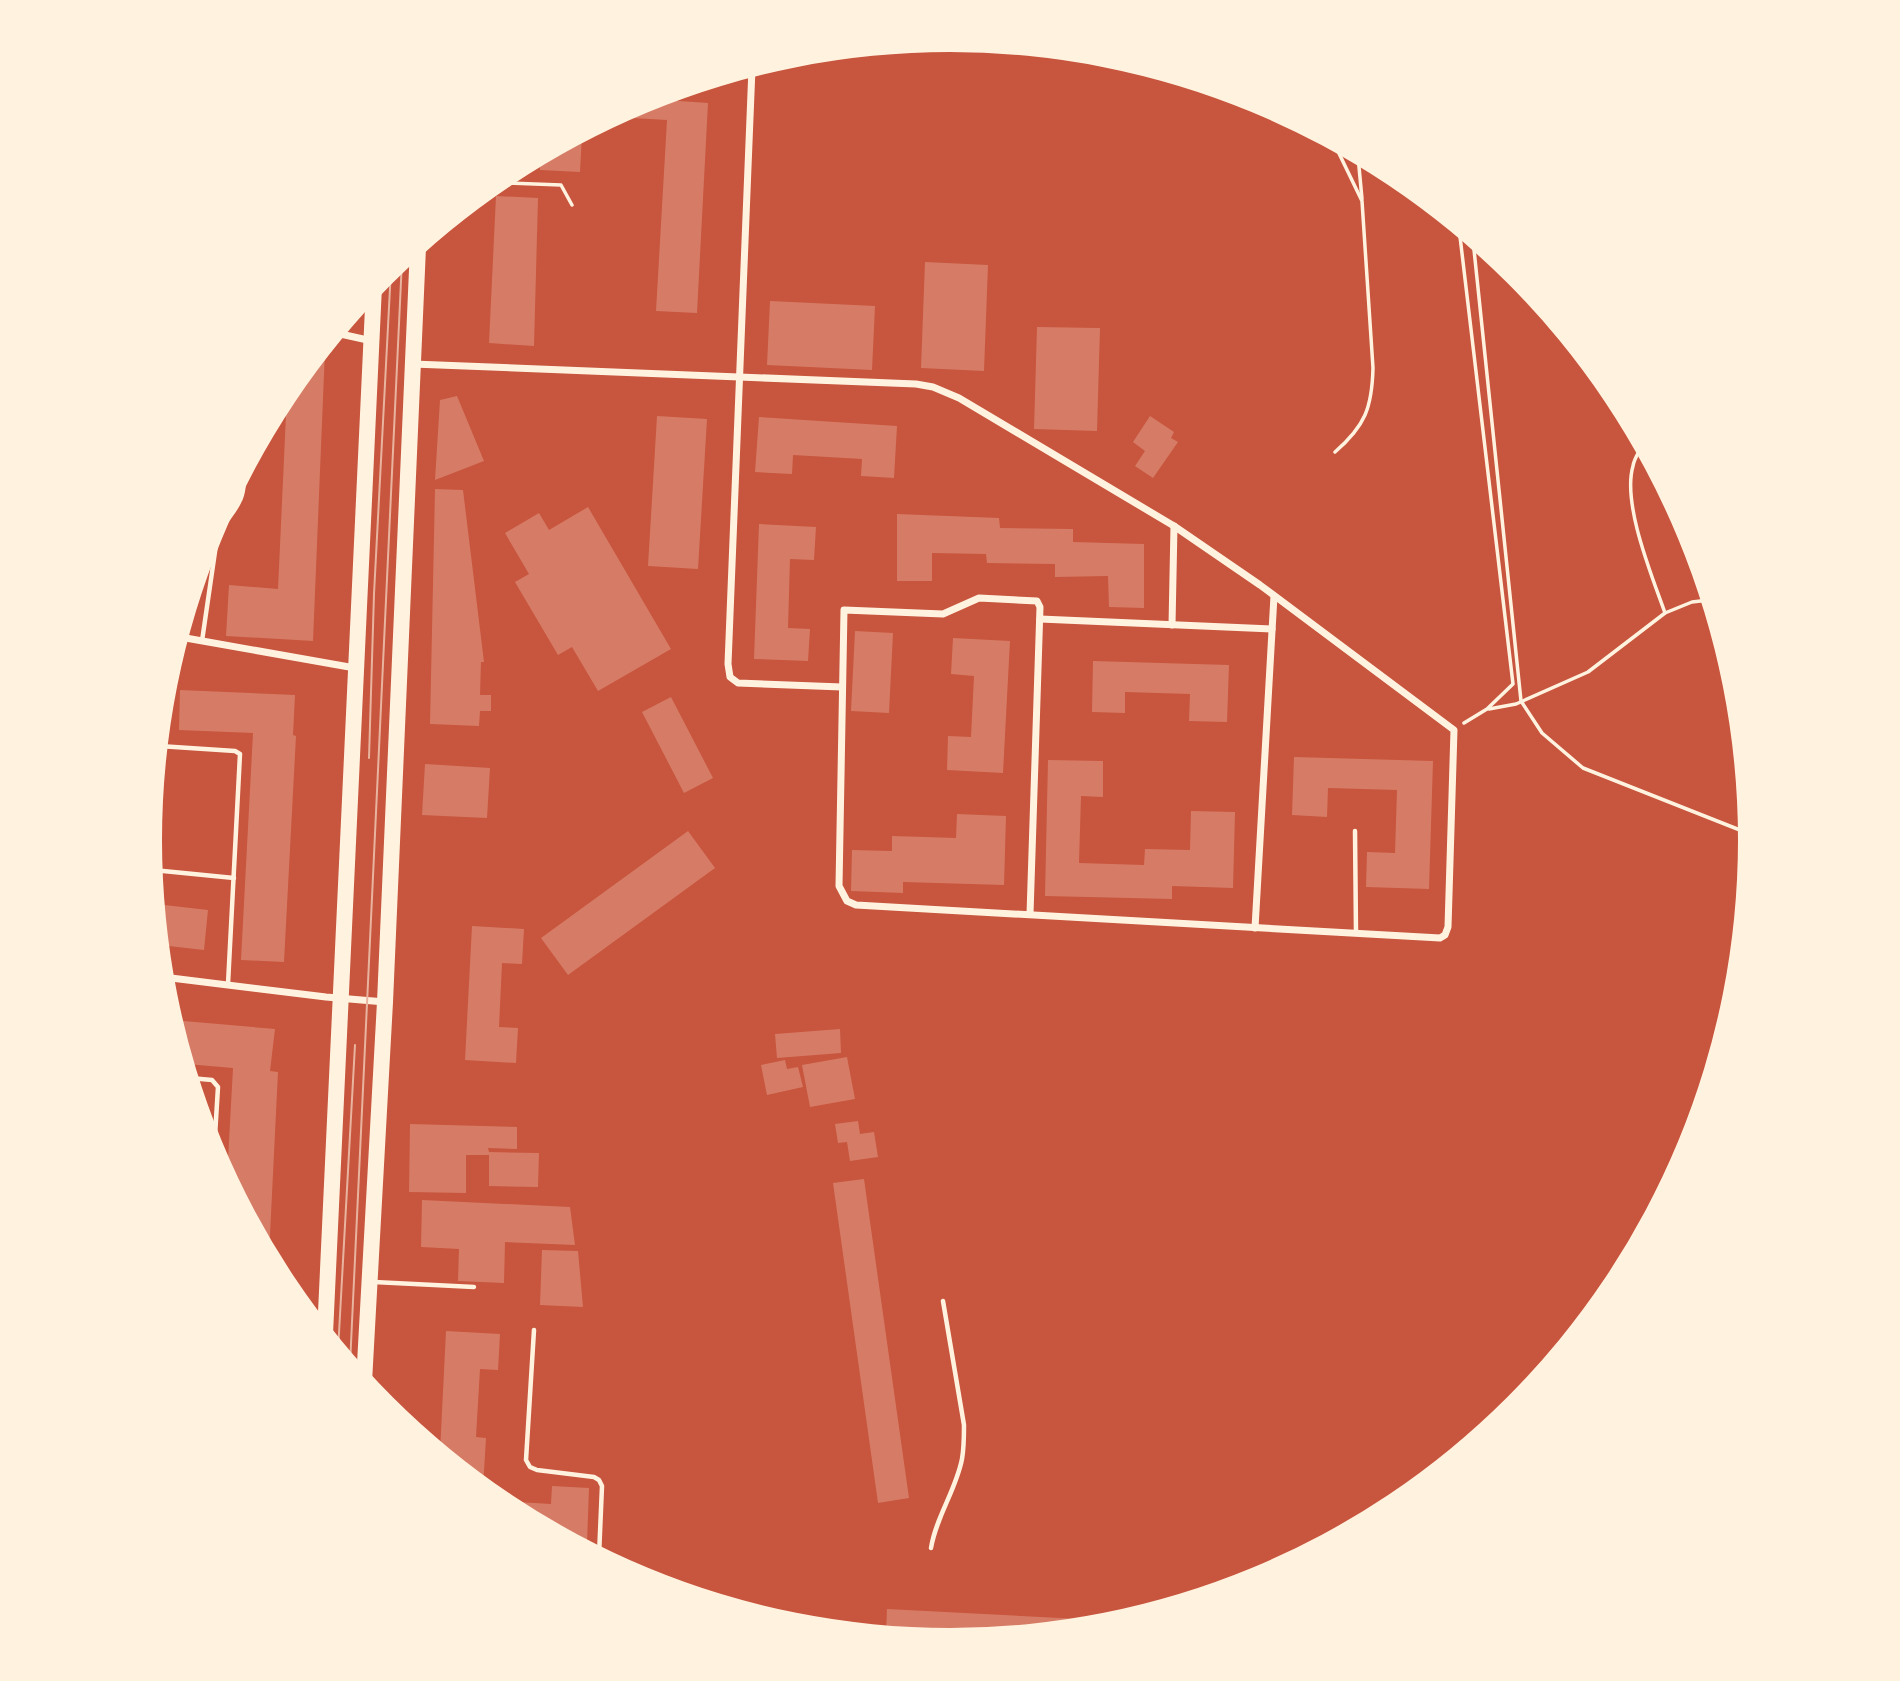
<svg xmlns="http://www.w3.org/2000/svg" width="1900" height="1681" font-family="Lato,sans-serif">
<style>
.building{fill:#d67c66}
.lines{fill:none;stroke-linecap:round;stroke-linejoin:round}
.path{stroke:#fff3e0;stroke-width:3.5}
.service{stroke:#fff3e0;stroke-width:4.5}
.minor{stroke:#fff3e0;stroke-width:7}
.primary{stroke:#fff3e0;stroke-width:16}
.tram{stroke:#e9b49f;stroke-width:2}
</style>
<rect width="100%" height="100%" fill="#c8553d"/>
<g class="building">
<polygon points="664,95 664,100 708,103 697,313 656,311 667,120 615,117 644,101"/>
<polygon points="582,134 580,172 540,170 540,156"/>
<polygon points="496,196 538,198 534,346 489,343"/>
<polygon points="925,262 988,265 984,371 921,368"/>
<polygon points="770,301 875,306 872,370 767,365"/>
<polygon points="1037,327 1100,328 1097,431 1034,429"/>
<polygon points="322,350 325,350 313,641 226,636 229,585 278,589 287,393"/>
<polygon points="457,396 484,461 435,480 440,400"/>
<polygon points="657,416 707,419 698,569 648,566"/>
<polygon points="1150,416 1174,432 1171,438 1178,442 1153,478 1135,466 1145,451 1133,442"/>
<polygon points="759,417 897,426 894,478 861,476 862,459 793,455 792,474 755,472"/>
<polygon points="435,489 463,490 484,662 481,662 480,695 491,695 491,711 480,711 479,726 430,724"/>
<polygon points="588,507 671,649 598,691 572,647 558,655 515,582 529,574 505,533 539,513 549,530"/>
<polygon points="897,514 999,518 1000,528 1073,529 1073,542 1144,544 1144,608 1109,607 1108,576 1055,577 1055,564 987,563 986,554 932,553 932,581 897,581"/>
<polygon points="759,524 816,527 814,560 790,559 788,628 810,629 808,661 754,659"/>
<polygon points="855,631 893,633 889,713 851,711"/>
<polygon points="953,638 1010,641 1003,773 947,770 948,736 971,737 974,676 951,674"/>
<polygon points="1093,661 1229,665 1227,722 1189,721 1190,694 1125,692 1125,713 1092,712"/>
<polygon points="180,690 295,695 293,735 296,736 284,962 241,960 253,733 179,730"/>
<polygon points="671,697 713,778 684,793 642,712"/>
<polygon points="1294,757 1433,761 1429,889 1366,887 1367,852 1395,853 1397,790 1328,788 1327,817 1292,815"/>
<polygon points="1048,760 1103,761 1103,797 1081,796 1079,863 1144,865 1145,849 1190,850 1191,811 1235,812 1233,888 1172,886 1172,899 1045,896"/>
<polygon points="425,764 490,768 487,818 422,815"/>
<polygon points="957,814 1006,816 1004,885 903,882 903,893 851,891 852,850 892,851 892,836 956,838"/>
<polygon points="688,831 715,868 568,975 541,938"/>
<polygon points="156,904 208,910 204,950 160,945"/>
<polygon points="472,926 524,929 522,964 502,963 499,1027 518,1028 516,1063 465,1060"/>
<polygon points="172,1020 275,1029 270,1071 278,1072 269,1255 227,1178 233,1068 186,1064"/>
<polygon points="840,1029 841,1053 777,1058 775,1034"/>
<polygon points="847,1057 855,1099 810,1107 802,1065"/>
<polygon points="785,1060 787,1069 798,1067 803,1087 767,1095 761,1065"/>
<polygon points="858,1121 860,1134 874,1132 878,1157 850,1161 847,1142 838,1143 835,1124"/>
<polygon points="410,1124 517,1127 517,1149 488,1148 489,1152 539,1153 538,1187 489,1186 489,1155 466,1155 466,1193 409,1192"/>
<polygon points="864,1179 909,1498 878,1503 833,1183"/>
<polygon points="422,1200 570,1207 575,1245 505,1242 504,1283 458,1281 459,1249 421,1247"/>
<polygon points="542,1250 578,1251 583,1307 540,1305"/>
<polygon points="446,1331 500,1334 498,1370 480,1369 476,1437 486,1438 483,1488 440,1452"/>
<polygon points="552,1486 589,1488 587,1543 573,1542 499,1501 551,1504"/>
<polygon points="887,1609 1119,1621 1106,1625 950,1641 886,1634"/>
</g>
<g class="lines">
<g class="path">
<path d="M1334,143L1362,201L1373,368C1372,408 1365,426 1335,452"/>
<polyline points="1358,156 1362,199"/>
<polyline points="508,183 561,185 572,205"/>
<polyline points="1459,228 1513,684 1487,709 1464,723"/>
<polyline points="1473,240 1521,701 1542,733 1583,768 1750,834"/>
<path d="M1642,446C1639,452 1634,459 1633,466C1622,504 1652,576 1665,613"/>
<polyline points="1489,709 1516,704 1588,672 1665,613 1692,602 1709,600"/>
</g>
<g class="service">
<path d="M202,641L217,538C222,524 233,515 239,502C244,493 244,482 244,472"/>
<polyline points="159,746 235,751 240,754 228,984"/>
<polyline points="1355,831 1356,933"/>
<polyline points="153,870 234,878"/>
<polyline points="190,1078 212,1080 218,1087 214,1152"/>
<polyline points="374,1282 474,1287"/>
<polyline points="534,1330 526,1460 530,1467 537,1470 594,1477 599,1480 602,1486 599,1556"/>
<path d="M931,1548C936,1517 956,1490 962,1459C964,1448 964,1436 964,1425L943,1301"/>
</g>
<g class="minor">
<polyline points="752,68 728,664 730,677 738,683 842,687"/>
<polyline points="336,333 372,341"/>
<polyline points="413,364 916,384 933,387 959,398 1174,526 1260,585 1454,730 1448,927 1445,935 1440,938 856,905 847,901 839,886 844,610 943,614 979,598 1037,601 1040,607 1030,914"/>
<polyline points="1040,619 1272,629"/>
<polyline points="1172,625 1174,526"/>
<polyline points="180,637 355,668"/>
<polyline points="1255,928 1274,596"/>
<polyline points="163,977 326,997 385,1002"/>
</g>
<g class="primary">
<polyline points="325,1334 374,286"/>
<polyline points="364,1382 385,1002 418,247"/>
</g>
<g class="tram">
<polyline points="369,758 374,594 391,269"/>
<polyline points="338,1351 355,1045"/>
<polyline points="350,1365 402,260"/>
</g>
</g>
<path d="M0 0H1900V1681H0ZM162 840a788 788 0 1 1 1576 0a788 788 0 1 1-1576 0Z" fill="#fff3e0" fill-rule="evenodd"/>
</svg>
